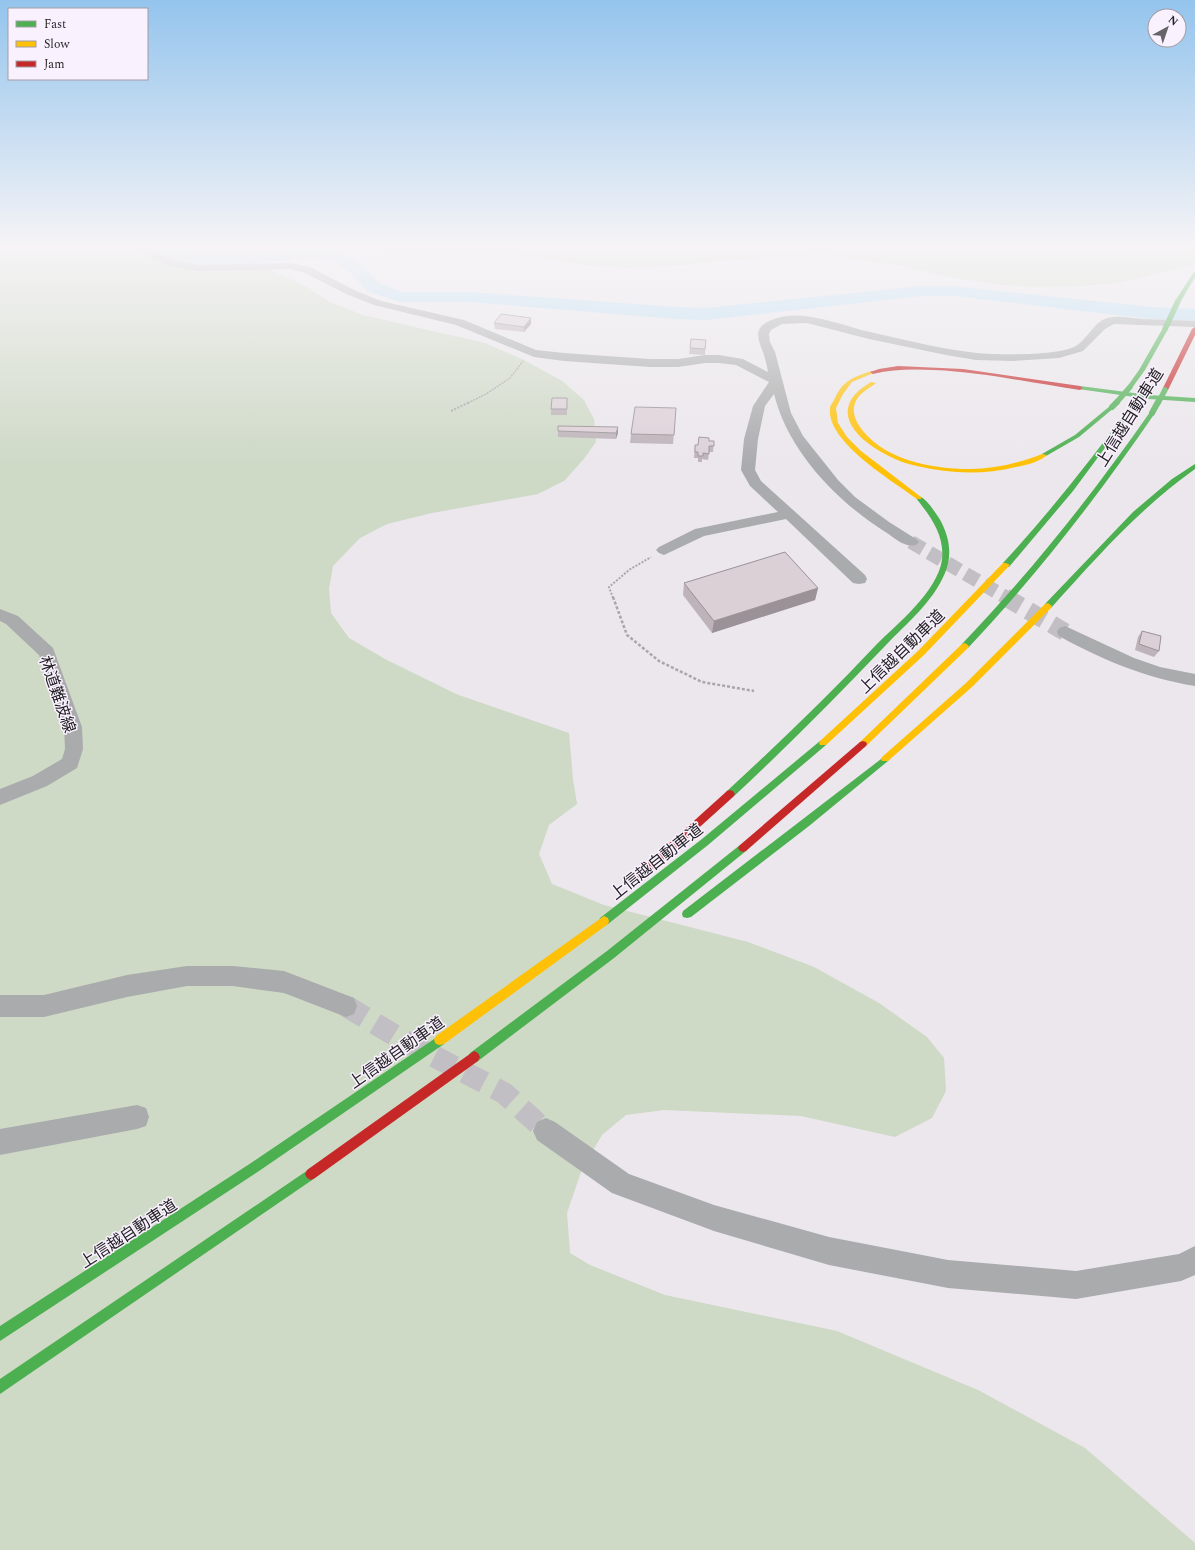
<svg xmlns="http://www.w3.org/2000/svg" width="1195" height="1550" font-family="Spectral,'Noto Sans JP',serif">
<style>
.green{fill:#ced9c6}
.lines{fill:none;stroke-linecap:round;stroke-linejoin:round}
.river{fill:#b7ddf5;fill-rule:evenodd}
.street-tunnel-far2{stroke:#c2bfc4;stroke-width:14;stroke-dasharray:14 7;stroke-linecap:butt}
.street-tunnel-far1{stroke:#c2bfc4;stroke-width:18;stroke-dasharray:18 9;stroke-linecap:butt}
.street-tunnel{stroke:#c2bfc4;stroke-width:22;stroke-dasharray:22 12;stroke-linecap:butt}
.path-far2{stroke:#a8a7a9;stroke-width:1.5;stroke-dasharray:2 1;stroke-linecap:butt}
.path-far1{stroke:#a8a7a9;stroke-width:2;stroke-dasharray:2 1.5;stroke-linecap:butt}
.path{stroke:#a8a7a9;stroke-width:2.5;stroke-dasharray:3 2;stroke-linecap:butt}
.street{fill:#aaabac;fill-rule:evenodd}
.fast{fill:#4caf50;fill-rule:evenodd}
.slow{fill:#ffc107;fill-rule:evenodd}
.jam{fill:#c62828;fill-rule:evenodd}
.fast-bridge-far1{stroke:#4caf50;stroke-width:5.5}
.fast-bridge{stroke:#4caf50;stroke-width:6}
.wall{fill:#bdb3b9}
.shaded-wall{fill:#9a9296}
.building{fill:#dcd0d7;stroke:#9a9296}
.labels{text-anchor:middle;stroke-width:3;stroke-linejoin:round;paint-order:stroke}
.street-label{font-size:16px;fill:#201e22;stroke:#f9f1fd}
</style>
<rect width="100%" height="100%" fill="#ebe7ec"/>
<g class="green">
<polygon points="0,248 209,248 208,249 263,266 307,287 330,302 363,315 485,343 524,360 562,381 584,400 594,419 596,442 583,460 564,481 538,494 432,513 387,524 360,538 333,566 329,589 331,613 349,638 385,659 456,694 569,733 573,779 577,804 549,825 539,854 552,884 604,905 748,942 814,967 879,1003 927,1037 944,1058 946,1091 932,1118 895,1137 801,1116 664,1110 626,1115 602,1135 582,1169 567,1213 570,1253 590,1265 665,1295 837,1331 978,1390 1085,1448 1195,1543 1195,1550 0,1550"/>
<polygon points="368,248 1195,248 1195,265 1116,283 1081,286 1035,287 994,284 949,277 903,266 824,255 720,261 664,267 625,268 584,265 495,251 410,254"/>
</g>
<g class="lines">
<polygon class="river" points="152,248 178,248 211,256 315,248 342,252 364,266 379,283 402,292 469,292 677,307 706,308 922,286 953,286 1151,307 1195,309 1195,321 1151,319 953,296 922,296 706,320 677,319 469,302 400,302 367,291 352,274 331,260 314,258 211,266 195,264 154,252"/>
<polyline class="street-tunnel-far2" points="911,542 1007,598"/>
<polyline class="street-tunnel-far1" points="1005,597 1065,632"/>
<polyline class="street-tunnel" points="346,1006 399,1038 504,1093 546,1131"/>
<polyline class="path-far2" points="468,403 486,394 510,378 523,361"/>
<g class="path-far1">
<polyline points="451,411 470,402"/>
<polyline points="613,598 609,587 629,570 651,557"/>
</g>
<polyline class="path" points="613,597 627,635 659,661 702,682 754,691"/>
<g class="street">
<path d="M133,248H146L176,261L198,265L289,263L310,267L354,290L381,301L464,320L536,350L564,353L650,359H678L705,355H719L743,359L768,372C767,366 765,358 763,352C758,339 753,329 769,321C800,306 839,325 870,332C905,340 941,349 977,353C998,355 1058,356 1076,346C1088,338 1093,323 1107,318C1120,315 1131,318 1143,319C1161,320 1178,320 1195,321V327L1114,324L1105,329L1083,351L1059,358L1013,361L976,360L946,355L869,339L807,323L782,324L771,330L769,334L770,342L775,352L791,413L803,436L838,480L855,497L889,522L916,539L919,542L916,545C905,548 896,539 887,533C837,502 788,451 774,394L765,406L758,439L755,470L761,481L865,575L867,579L865,583L859,584L853,583L786,519L704,536L664,555L659,553L656,550L659,547L695,529L778,512L750,486L741,470L744,439L753,406L769,382L736,365L719,363H705L678,367H650L564,361L534,357L456,325L374,305L346,294L303,272L289,269L198,271L169,266L134,250Z"/>
<polygon points="0,609 18,616 53,648 82,727 83,749 77,768 47,786 0,805 0,789 33,776 62,759 65,749 64,727 39,655 6,624 0,621"/>
<path d="M1065,626L1134,658L1160,667L1195,674V686C1146,678 1102,660 1059,636L1057,632L1059,628Z"/>
<polygon points="187,966 233,966 284,971 354,998 357,1006 354,1014 346,1017 284,993 233,986 187,986 127,997 44,1017 0,1017 0,995 44,995 127,975"/>
<polygon points="137,1105 146,1108 149,1117 146,1126 137,1129 0,1155 0,1129"/>
<polygon points="546,1118 555,1122 629,1174 714,1205 829,1237 948,1260 1076,1271 1179,1254 1195,1246 1195,1275 1181,1281 1076,1299 948,1288 829,1265 714,1231 612,1193 537,1140 533,1131 537,1122"/>
</g>
<g class="fast">
<polygon points="1195,272 1195,277 1181,301 1176,302 1175,301 1193,273"/>
<polygon points="1163,328 1168,329 1145,370 1132,388 1128,388 1127,387 1139,370"/>
<polygon points="1080,386 1149,395 1195,398 1195,402 1149,399 1078,389 1077,388"/>
<polygon points="1110,406 1115,407 1079,437 1046,456 1042,456 1042,454 1075,435"/>
<path d="M1128,409L1133,410L1073,491L1009,567H1003V563C1048,514 1089,463 1128,409Z"/>
<path d="M1150,412L1155,413C1098,496 1037,575 968,648H962L961,646L962,644C1031,572 1093,494 1150,412Z"/>
<path d="M1195,464V469C1140,508 1096,558 1051,608H1045V604L1133,512L1172,479Z"/>
<path d="M919,496C927,499 934,511 939,518C949,535 953,554 945,573C933,602 907,623 886,645C836,697 786,748 733,797H727L725,794L727,791C778,744 828,696 876,645C898,623 937,592 942,560C945,535 930,516 916,498Z"/>
<polygon points="823,740 826,741 827,743 826,745 708,845 608,924 604,926 600,924 599,921 600,918 702,839 820,741"/>
<polygon points="885,756 888,757 889,759 888,761 809,826 691,917 687,918 683,917 682,914 683,911"/>
<polygon points="743,844 746,845 748,848 746,851 614,958 478,1061 474,1063 470,1061 468,1057 470,1053 607,951 740,845"/>
<polygon points="440,1035 444,1036 446,1040 444,1044 259,1171 0,1341 0,1326 251,1163"/>
<polygon points="311,1168 315,1170 317,1174 315,1178 0,1394 0,1379"/>
</g>
<g class="slow">
<path d="M871,371L876,372L852,382L843,394L836,408L838,423L847,437L861,451L921,497V499H917C893,481 826,442 830,408C830,406 833,402 834,400C843,380 852,378 871,371Z"/>
<path d="M871,382L876,383C869,389 860,392 856,401C852,409 854,417 858,424C881,460 931,469 970,469C995,469 1019,463 1042,454L1047,455C1040,462 1026,465 1016,467C983,475 950,474 917,466C879,458 812,416 871,382Z"/>
<polygon points="1003,563 1006,563 1010,565 924,655 826,745 820,745 819,743 820,741 918,651"/>
<polygon points="1048,603 1052,606 1051,608 972,687 888,761 882,761 881,759 882,757 966,683 1045,604"/>
<polygon points="965,643 969,646 968,648 866,746 860,746 859,744 860,742 962,644"/>
<polygon points="604,916 608,918 609,921 608,924 444,1044 440,1045 436,1044 434,1040 436,1036"/>
</g>
<g class="jam">
<polygon points="1195,327 1195,335 1168,390 1163,391 1162,390 1192,329"/>
<path d="M898,366L963,369L1080,386L1083,388L1080,390C1031,383 983,372 934,370C913,369 893,369 873,374L870,372L879,369Z"/>
<polygon points="863,741 866,742 867,744 866,746 746,851 743,852 740,851 738,848 740,845 860,742"/>
<polygon points="730,790 733,791 735,794 733,797 640,881 637,882 634,881 632,878 634,875 727,791"/>
<polygon points="474,1051 478,1053 480,1057 478,1061 315,1178 311,1180 307,1178 305,1174 307,1170"/>
</g>
<g class="fast-bridge-far1">
<polyline points="1165,329 1178,301"/>
<polyline points="1116,403 1130,387"/>
<polyline points="1158,403 1165,390"/>
</g>
<g class="fast-bridge">
<polyline points="1112,407 1117,402"/>
<polyline points="1152,413 1158,402"/>
</g>
</g>
<g class="wall">
<polygon points="494,323 531,324 524,332 495,329"/>
<polygon points="706,340 705,355 689,354 690,348"/>
<polygon points="567,398 567,415 551,415 551,409"/>
<polygon points="676,408 673,444 630,443 631,434"/>
<polygon points="558,431 618,433 616,439 558,437"/>
<polygon points="699,437 709,441 714,441 713,452 709,452 708,460 702,459 702,462 698,462 698,458 694,458 695,445 698,445"/>
<polygon points="684,583 818,588 815,600 712,633 683,595"/>
<polygon points="1142,631 1159,651 1154,657 1135,650 1138,637"/>
</g>
<g class="shaded-wall">
<polygon points="531,318 531,324 524,332 524,327"/>
<polygon points="618,427 618,433 616,439 616,433"/>
<polygon points="818,588 815,600 712,633 714,621"/>
</g>
<g class="building">
<polygon points="501,314 531,318 524,327 494,323"/>
<polygon points="691,339 706,340 705,349 690,348"/>
<polygon points="552,398 567,398 567,409 551,409"/>
<polygon points="635,407 676,408 674,435 631,434"/>
<polygon points="558,426 618,427 616,433 558,431"/>
<polygon points="699,437 709,438 709,441 714,441 714,446 709,446 709,454 703,453 703,456 698,456 698,452 695,452 695,445 698,445"/>
<polygon points="785,552 818,588 714,621 684,583"/>
<polygon points="1142,631 1161,636 1159,651 1139,644"/>
</g>
<linearGradient id="sky" x2="0" y2="1"><stop stop-color="#94c4ed"/><stop offset="0.53" stop-color="#f6f4f6"/><stop offset="1" stop-color="#f6f4f6" stop-opacity="0"/></linearGradient>
<rect width="1195" height="465" fill="url(#sky)"/>
<g class="labels">
<g class="street-label">
<text transform="translate(1129 417) rotate(-58)" y="6">上信越自動車道</text>
<text transform="translate(901 651) rotate(-44)" y="6">上信越自動車道</text>
<text transform="translate(58 694) rotate(71)" y="6">林道難波線</text>
<text transform="translate(656 861) rotate(-38)" y="6">上信越自動車道</text>
<text transform="translate(396 1052) rotate(-35)" y="6">上信越自動車道</text>
<text transform="translate(128 1233) rotate(-33)" y="6">上信越自動車道</text>
</g>
</g>
<rect x="8" y="8" width="140" height="72" fill="#f9f1fd" stroke="#a29da5"/>
<rect x="16" y="21" width="20" height="6" fill="#4caf50" stroke="#a29da5"/>
<text x="44" y="28" font-size="12" fill="#201e22">Fast</text>
<rect x="16" y="41" width="20" height="6" fill="#ffc107" stroke="#a29da5"/>
<text x="44" y="48" font-size="12" fill="#201e22">Slow</text>
<rect x="16" y="61" width="20" height="6" fill="#c62828" stroke="#a29da5"/>
<text x="44" y="68" font-size="12" fill="#201e22">Jam</text>
<g transform="translate(1167 28) rotate(40)"><circle r="19" fill="#f9f1fd" stroke="#a29da5"/>
<path d="M0-3L7 15L0 10L-7 15Z" fill="#676469"/>
<text y="-6" font-size="11" font-weight="bold" text-anchor="middle" fill="#201e22">N</text>
</g>
</svg>
